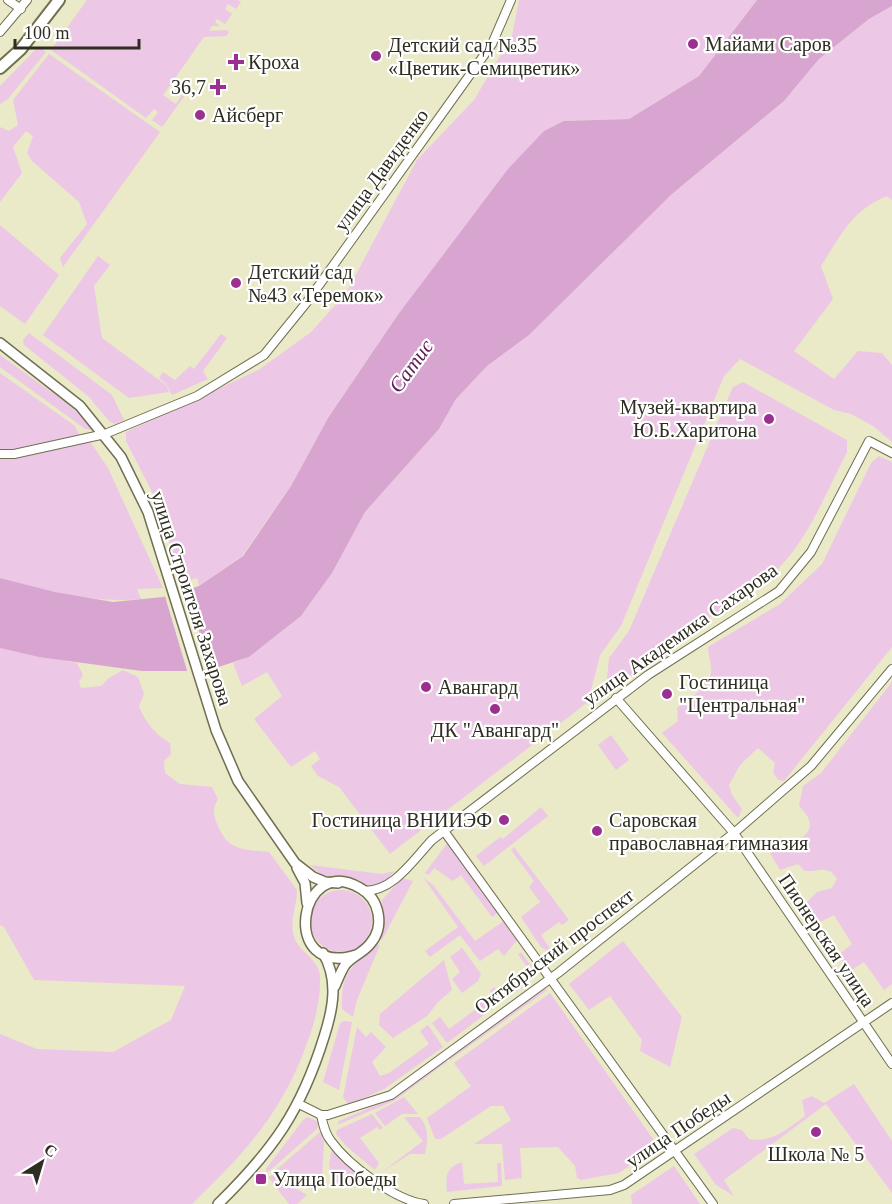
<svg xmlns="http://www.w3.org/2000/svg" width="892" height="1204" font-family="Georgia,serif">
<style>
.green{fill:#edc8e6}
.water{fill:#d8a5d0}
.pier{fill:#eae9c8}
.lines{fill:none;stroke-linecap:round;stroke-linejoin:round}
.minor-casing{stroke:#706f51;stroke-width:10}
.tertiary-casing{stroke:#706f51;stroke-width:12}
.secondary-casing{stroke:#706f51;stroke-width:14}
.minor{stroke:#fff;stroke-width:8}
.tertiary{stroke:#fff;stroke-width:9}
.secondary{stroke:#fff;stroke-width:10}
.poi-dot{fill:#9b3091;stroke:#fff;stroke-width:2}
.labels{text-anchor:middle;stroke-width:4.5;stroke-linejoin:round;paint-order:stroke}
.poi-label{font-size:20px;fill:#2e2d21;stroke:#fff;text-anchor:start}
.street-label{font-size:20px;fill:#2e2d21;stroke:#fff}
.water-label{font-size:21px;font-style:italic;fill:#5d2157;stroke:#fff}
</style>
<rect width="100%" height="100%" fill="#eae9c8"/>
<g class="green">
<polygon points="87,0 238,0 241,2 236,9 228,4 225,9 232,14 225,24 217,19 215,22 220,26 212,26 209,31 227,30 229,32 226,36 204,37 163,95 176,104 189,84 190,88 162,127 152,120 158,112 154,109 146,118 51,50"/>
<polygon points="519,0 757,0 699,76 629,119 564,121 397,316 328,418 291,486 242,556 199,586 197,578 183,582 153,494 126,441 126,432 260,369 311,332 346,293 417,160 474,100 512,36"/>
<path d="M892,6V200L887,196C851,211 841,235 821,266L833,299L794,351L834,379L858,351L882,353L892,365V442L873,426L851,414L834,410L740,359L724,376L621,626L600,655L588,702L390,854L339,787L318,776L311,766L320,759L315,751L291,767L254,719L282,696L267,672L242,686L233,663L249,657L301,616L332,573L365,512L439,429L456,399L487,366L529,335L672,194L784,101L819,59L869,19Z"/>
<polygon points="39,46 46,52 7,100 0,104 0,86"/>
<polygon points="49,54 160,132 63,267 60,258 87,224 79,202 32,161 27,153 33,136 26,131 13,147 22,173 0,202 0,127 9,131 18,125 13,100"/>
<polygon points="0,225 59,275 25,324 0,306"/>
<polygon points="98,256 110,265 94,286 102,338 166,385 169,392 129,398 43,335"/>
<polygon points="29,333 112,395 124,420 115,424 110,422 88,396 24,345 23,340"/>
<polygon points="221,334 227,338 203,371 208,379 172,395 166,384 159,378 163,372 175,380 190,366 194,369"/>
<polygon points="0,355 64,401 98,430 85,429 0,367"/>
<path d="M0,373L75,426L81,438L87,437L108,468L163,588L137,589L141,599C93,604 46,590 0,578Z"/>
<path d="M743,382L847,440V452C813,519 800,563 733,605C712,618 676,629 668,654L615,687L607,678L609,658L629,631L729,396L733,387Z"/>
<path d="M879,456L892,462V647L784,781L778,780L773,772L775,763L758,748L740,765L729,785L732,795L742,809L738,818L662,733L678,721L677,708C688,699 709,688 711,672C712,665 708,655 708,647L780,604L822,564L871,463Z"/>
<path d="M0,648L77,663L83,675L79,682L81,688L101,686L109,678L123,670L138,677L144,694L139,706C145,722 155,734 170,743L171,754L164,761L165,773L180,784L212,787L218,799C213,807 213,812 216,821C227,851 240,849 269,852L297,890C297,908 288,922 295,939C300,952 320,961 320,976C321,999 315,1022 307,1043C283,1112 244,1154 192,1204H0V1034L37,1049L113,1052L171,1020L185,986L34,980L4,927L0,925Z"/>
<path d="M892,682V984L884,990L864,962L850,971L837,956L852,944L834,915L816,924L803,906L817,892L832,888L837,879C828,864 818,872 805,871L798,864L780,870L770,853L779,849L783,851C803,836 823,830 799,806L803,786L821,773Z"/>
<polygon points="611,735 629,760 616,770 598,745"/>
<polygon points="541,807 548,816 484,866 476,856 500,837 503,839"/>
<polygon points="449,841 500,911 492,917 461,875 453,881 434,868 429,875 425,873"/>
<polygon points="514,847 569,920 562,925 559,922 541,935 551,950 548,951 541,947 521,917 540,902 529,887 534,881 511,850"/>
<polygon points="310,865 382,874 395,871 383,882 371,888 347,876 323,876"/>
<polygon points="423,877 433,885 475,941 505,920 518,939 504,956 498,949 480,961 460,935 430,957 425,951 458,927"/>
<polygon points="402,878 413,881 382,940 380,938 383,930 382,900"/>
<circle cx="341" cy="921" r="31"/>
<polygon points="623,941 682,1017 670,1067 640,1051 642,1040 610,996 589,1010 569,984"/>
<path d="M376,945H380L357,1000L353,1017L342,1009C341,970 351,968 376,945Z"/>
<polygon points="462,948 481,974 478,981 462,993 452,979 460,972 450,957"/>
<polygon points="521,952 534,970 528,983 499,1004 490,991 494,987 497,990 527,967 518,954"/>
<polygon points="444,960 452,990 438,1002 427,1016 393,1038 379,1025 380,1014"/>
<polygon points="544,987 547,990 450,1060 448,1057"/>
<polygon points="550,993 658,1146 619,1173 581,1180 577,1178 575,1166 558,1147 520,1148 522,1178 505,1180 502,1144 474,1144 511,1120 503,1106 491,1106 441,1139 435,1139 427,1118 471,1086 454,1063"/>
<polygon points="483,997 492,1009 447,1043 432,1023 440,1017 449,1029 480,1006 477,1001"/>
<polygon points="344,1021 352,1022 339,1090 323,1082 340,1023"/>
<polygon points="428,1025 443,1047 384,1089 349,1105 343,1097 357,1027 366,1037 371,1032 386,1047 372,1062 380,1076 389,1073 429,1044 420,1031"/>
<polygon points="445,1059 447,1062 394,1101 337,1125 339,1121 392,1098"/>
<path d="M854,1084L892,1141V1193L826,1104L724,1180L734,1196L716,1185L694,1154L733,1128L742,1130L749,1139C773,1143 787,1129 805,1116L802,1100L812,1096L824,1103Z"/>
<polygon points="404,1097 418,1114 402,1114 385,1126 375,1113"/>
<polygon points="372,1114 383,1128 380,1130 377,1127 360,1138 379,1163 375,1170 346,1146 336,1134 337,1130"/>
<polygon points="308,1117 318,1122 318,1128 267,1173 266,1169 304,1119"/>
<path d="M404,1117H420C429,1128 428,1140 425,1154H410L381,1173L423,1141Z"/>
<polygon points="320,1132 324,1142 322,1179 312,1190 276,1170"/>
<polygon points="332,1149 367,1179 357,1188 332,1183 329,1164"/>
<path d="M462,1162L464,1184L498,1182L497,1163H501L502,1186L447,1192C446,1176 445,1168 462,1162Z"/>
<polygon points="674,1166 700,1204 632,1204 631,1195"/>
<polygon points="272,1175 307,1195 297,1204 289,1204 268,1177"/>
</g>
<polygon class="water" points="757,0 892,0 892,6 869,19 819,59 784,101 672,194 529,335 487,366 456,399 439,429 365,512 332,573 301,616 249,657 206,671 142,671 39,657 0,648 0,578 55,592 113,602 163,597 199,586 243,556 291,486 328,418 397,316 508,169 544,131 564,121 629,119 699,76"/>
<polygon class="pier" points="185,587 212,672 188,674 164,593"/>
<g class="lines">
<defs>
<g id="minor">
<polyline points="8,0 21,9"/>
<polyline points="0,32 27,0"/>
<polyline points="0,454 14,454 105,434 197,396 264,355 307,302 492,44 511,0"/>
<polyline points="616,698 734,833 892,1064"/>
<polyline points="444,831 713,1204"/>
<path d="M364,891C394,891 413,860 432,840L648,675L779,591L811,552L869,441L892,453"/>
<polyline points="299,1104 321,1115 328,1115 391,1095 558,973 734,833 811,766 892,669"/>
<path d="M321,1115C323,1124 325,1134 331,1141C348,1165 395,1200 424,1204"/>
<polyline points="454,1204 610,1190 624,1185 892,1003"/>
</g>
<g id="tertiary">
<polyline points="0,343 80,406 121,457 148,512 216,730 238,781 295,863 313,877 325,882 338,883"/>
<polyline points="297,868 305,883 307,903"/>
<path d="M335,986C338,979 341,971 345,965C352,956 363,953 370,944C385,927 380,899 360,888C298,852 279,979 356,955"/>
<path d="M218,1204C273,1150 301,1111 324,1037C333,1009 339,980 323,953"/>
</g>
<polyline id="secondary" points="0,68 21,49 59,0"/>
</defs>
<use href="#minor" class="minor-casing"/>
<use href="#tertiary" class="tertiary-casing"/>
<use href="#secondary" class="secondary-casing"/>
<use href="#minor" class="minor"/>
<use href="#tertiary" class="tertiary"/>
<use href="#secondary" class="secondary"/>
</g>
<g class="poi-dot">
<circle cx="693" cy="44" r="6"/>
<circle cx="376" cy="56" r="6"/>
<path d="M233 53h6v6h6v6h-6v6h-6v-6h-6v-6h6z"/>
<path d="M215 78h6v6h6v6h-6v6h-6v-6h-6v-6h6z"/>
<circle cx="200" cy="115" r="6"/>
<circle cx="236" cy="283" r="6"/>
<circle cx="769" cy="419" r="6"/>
<circle cx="426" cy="687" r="6"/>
<circle cx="667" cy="694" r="6"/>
<circle cx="495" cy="709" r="6"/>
<circle cx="504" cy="820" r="6"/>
<circle cx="597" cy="831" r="6"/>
<circle cx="816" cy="1132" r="6"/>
<rect x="255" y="1173" width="12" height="12" rx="3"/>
</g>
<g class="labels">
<g class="poi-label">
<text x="705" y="51">Майами Саров</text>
<text x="388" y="52">Детский сад №35<tspan x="388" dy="23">«Цветик-Семицветик»</tspan></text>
<text x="248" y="69">Кроха</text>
<text x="206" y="94" text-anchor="end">36,7</text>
<text x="212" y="122">Айсберг</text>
<text x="248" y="279">Детский сад<tspan x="248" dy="23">№43 «Теремок»</tspan></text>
<text x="757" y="414" text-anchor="end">Музей-квартира<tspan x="757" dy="23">Ю.Б.Харитона</tspan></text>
<text x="679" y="689">Гостиница<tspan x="679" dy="23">"Центральная"</tspan></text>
<text x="438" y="694">Авангард</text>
<text x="495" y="737" text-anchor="middle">ДК "Авангард"</text>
<text x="492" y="827" text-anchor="end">Гостиница ВНИИЭФ</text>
<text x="609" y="827">Саровская<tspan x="609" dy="23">православная гимназия</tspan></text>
<text x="816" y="1161" text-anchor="middle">Школа № 5</text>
<text x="273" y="1186">Улица Победы</text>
</g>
<g class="street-label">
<text transform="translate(381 170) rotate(-54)" y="7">улица Давиденко</text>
<text transform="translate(192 598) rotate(72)" y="7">улица Строителя Захарова</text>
<text transform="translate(680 634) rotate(-35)" y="7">улица Академика Сахарова</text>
<text transform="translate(827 940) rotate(56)" y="7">Пионерская улица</text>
<text transform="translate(554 951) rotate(-37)" y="7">Октябрьский проспект</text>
<text transform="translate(678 1129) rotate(-34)" y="7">улица Победы</text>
</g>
<g class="water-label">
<text transform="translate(411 366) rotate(-54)" y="7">Сатис</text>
</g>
</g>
<g transform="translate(42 1162) rotate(37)" stroke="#ffffff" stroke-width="4.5" paint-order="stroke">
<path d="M0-4.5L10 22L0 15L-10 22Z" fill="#2e2d21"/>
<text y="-9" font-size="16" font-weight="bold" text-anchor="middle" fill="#2e2d21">С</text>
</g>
<path d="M15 39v9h124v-9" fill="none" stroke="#2e2d21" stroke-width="3"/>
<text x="24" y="39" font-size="18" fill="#2e2d21" stroke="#ffffff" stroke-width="4.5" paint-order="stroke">100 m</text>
</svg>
